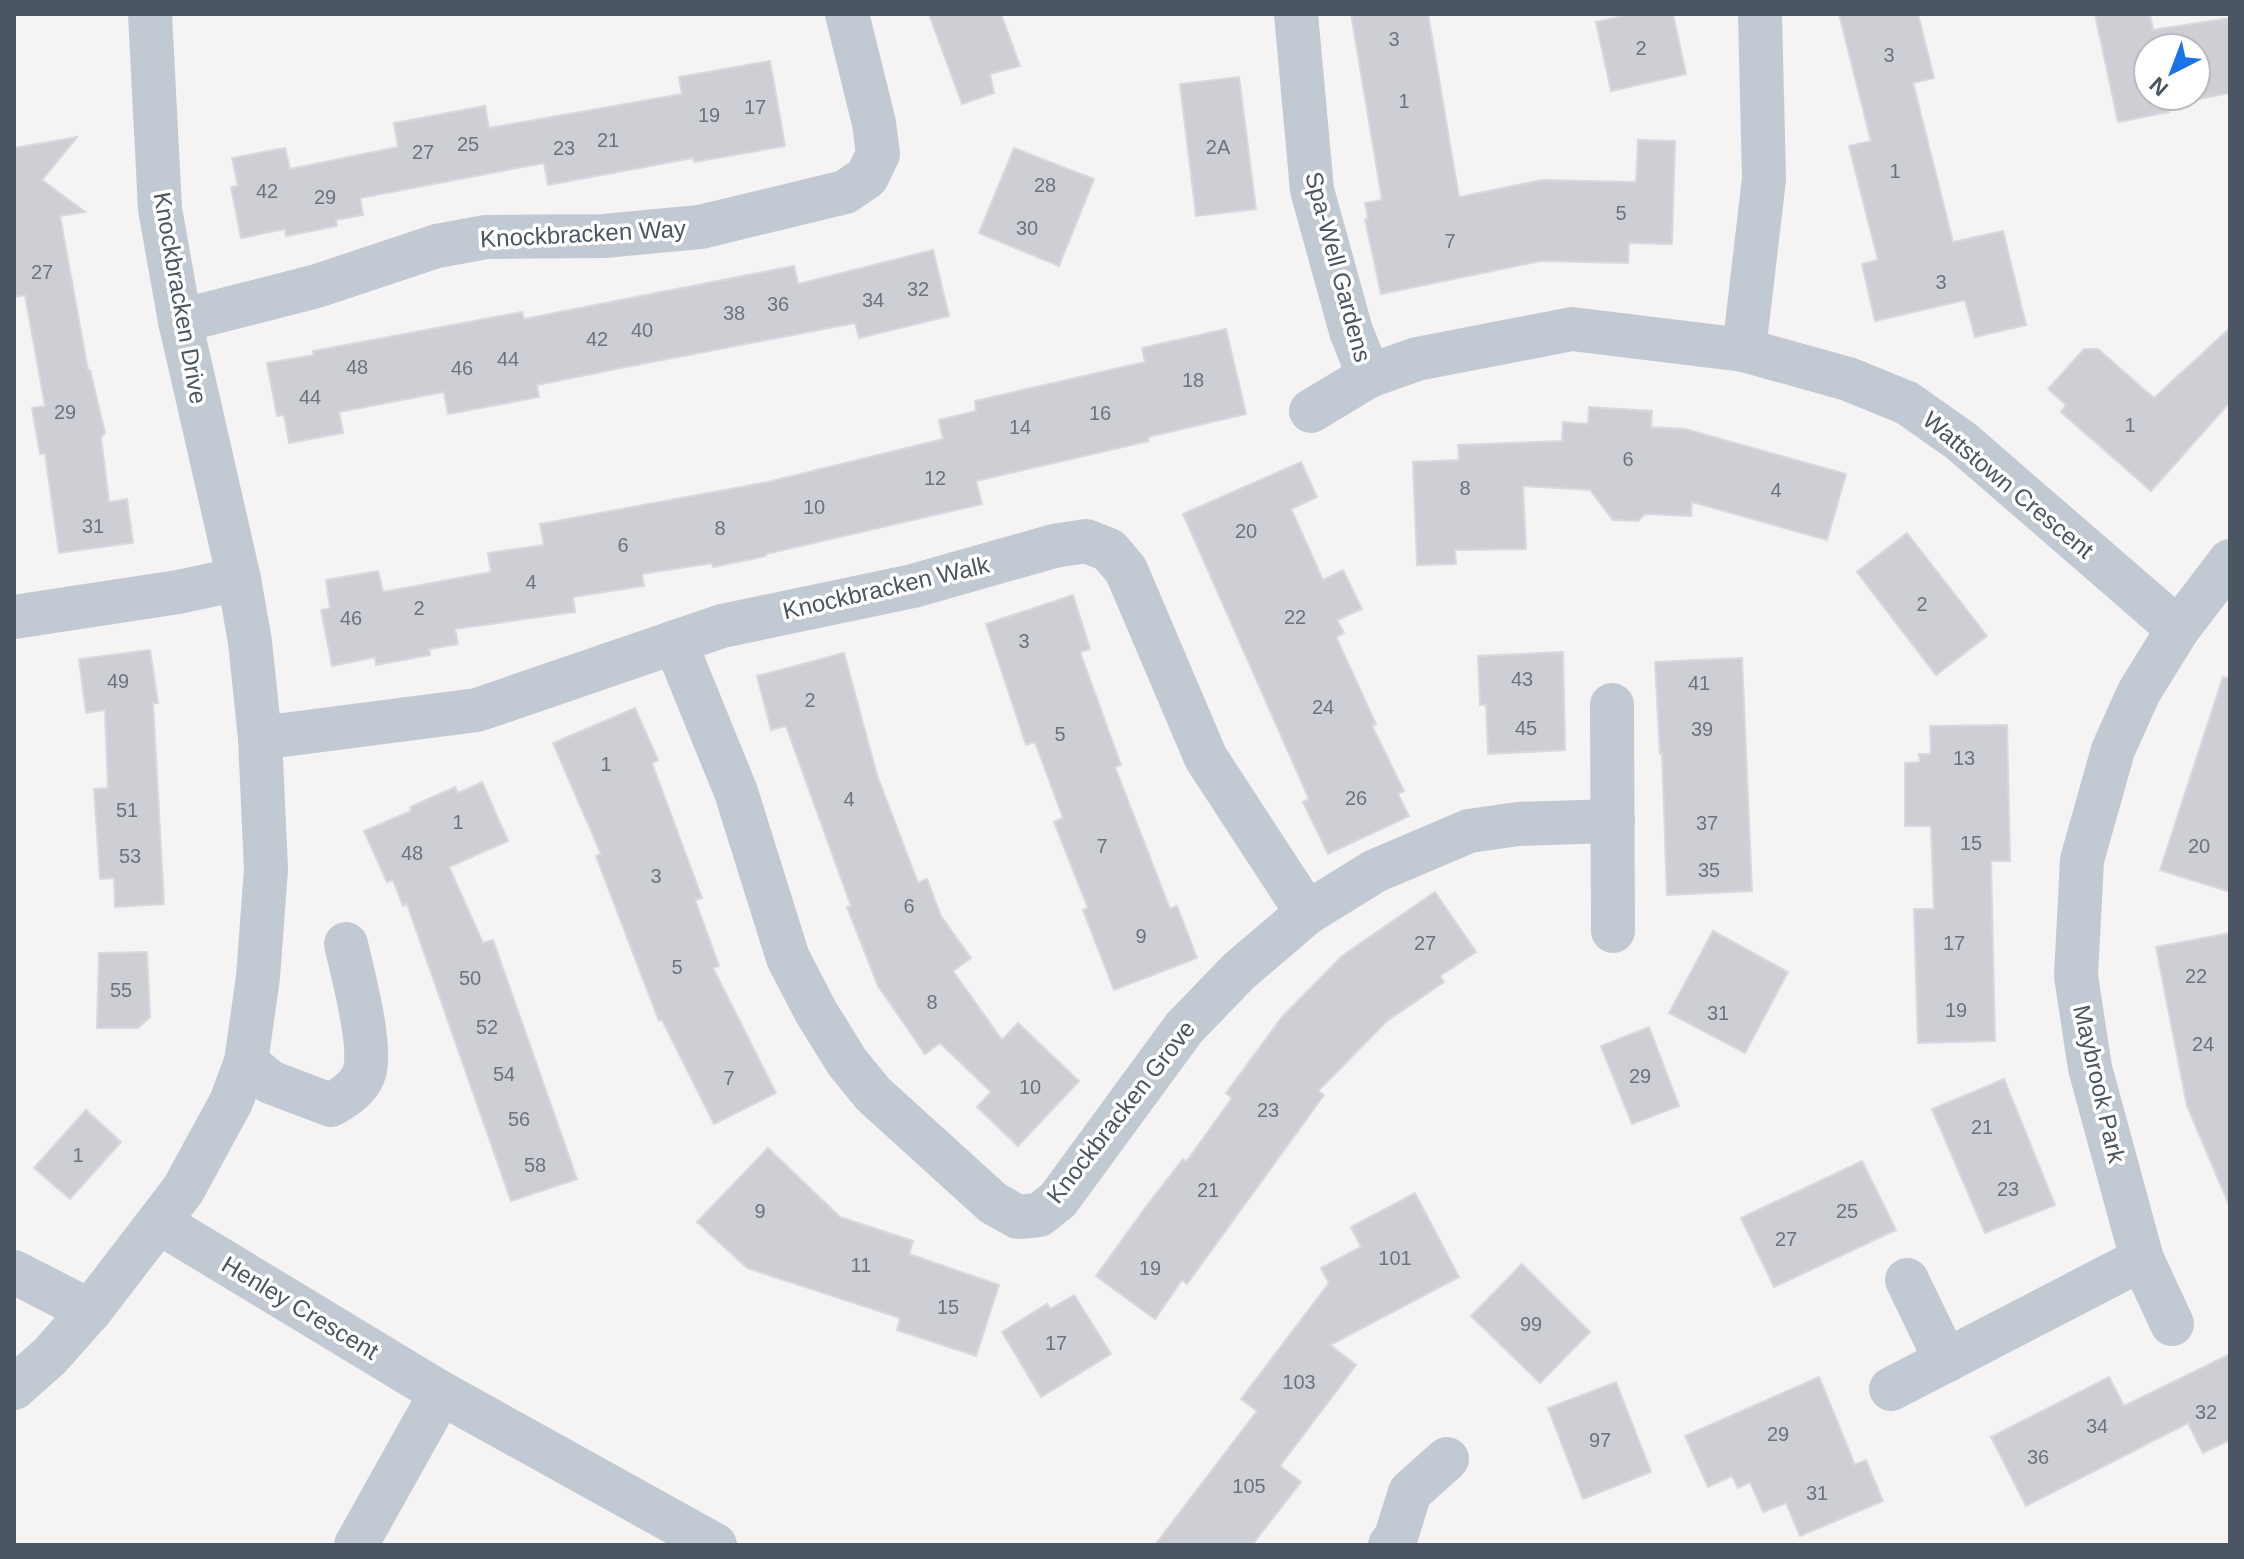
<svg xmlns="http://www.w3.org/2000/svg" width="2244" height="1559" font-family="Helvetica,sans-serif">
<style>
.building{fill:#cdcfd5;stroke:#d7d9de;stroke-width:2;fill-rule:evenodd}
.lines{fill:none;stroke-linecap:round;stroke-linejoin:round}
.street{stroke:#c1cad2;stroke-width:44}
.labels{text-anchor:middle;stroke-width:7;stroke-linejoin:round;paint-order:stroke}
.number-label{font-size:20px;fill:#6b747e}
.street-label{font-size:24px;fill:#4a5661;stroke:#fff}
</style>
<rect width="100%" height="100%" fill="#f5f3f3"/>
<g class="building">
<polygon points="929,14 1001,14 1020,66 990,74 994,93 962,104"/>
<polygon points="1351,14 1428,14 1459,197 1542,180 1636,182 1638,140 1675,141 1672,244 1629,243 1628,263 1541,261 1381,294 1365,219 1368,219 1365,203 1382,200"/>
<polygon points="1632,14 1673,14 1686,74 1611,91 1596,22"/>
<polygon points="1839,14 1918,14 1934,78 1913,83 1953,242 2003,231 2026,325 1975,337 1965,300 1875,321 1862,264 1878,260 1849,146 1871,141"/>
<path d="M2095,14H2150L2153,30L2230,18V93L2168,105L2169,112L2118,122ZM2148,48H2196V96H2148Z"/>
<polygon points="770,61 785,146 694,162 693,158 548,185 544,163 360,198 363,215 336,220 337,226 286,236 285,229 241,238 231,187 238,186 232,158 285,148 290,169 398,147 394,123 485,106 489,128 682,94 679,77"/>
<polygon points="1239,77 1256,209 1196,216 1180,84"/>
<polygon points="77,137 42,180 85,212 60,216 88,370 90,370 105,433 101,437 109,502 127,499 133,543 59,553 45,453 40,454 32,408 45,406 25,295 14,297 14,148"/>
<polygon points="1014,148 1094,179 1059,266 979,233"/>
<polygon points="933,250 949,316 859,338 855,323 626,367 537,385 539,397 448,414 444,392 339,412 343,433 289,443 284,415 277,416 267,363 314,355 313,351 522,312 524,319 794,266 798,284"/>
<polygon points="2230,328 2230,402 2151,491 2061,412 2066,405 2048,389 2084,349 2098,349 2154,398"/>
<polygon points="1226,329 1246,414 1148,437 1149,441 976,481 982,504 766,554 766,556 713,567 712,563 642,574 644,586 573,597 575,612 455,629 458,644 429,649 430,655 376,665 375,657 332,666 321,610 330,608 326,580 378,571 383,592 491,572 488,553 544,545 540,524 768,482 943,439 939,420 976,411 975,401 1145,362 1142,348"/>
<polygon points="1589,407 1652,411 1651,427 1685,429 1846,474 1827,540 1692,502 1691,516 1645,514 1638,521 1613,520 1590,490 1523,486 1526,549 1455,550 1456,564 1417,565 1413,462 1459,460 1458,445 1562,441 1563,422 1588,424"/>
<polygon points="1301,462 1317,497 1291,509 1323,580 1343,570 1362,609 1337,620 1344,633 1336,637 1376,724 1372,726 1404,791 1398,794 1409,816 1328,854 1303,802 1309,799 1183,514"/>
<polygon points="1907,533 1987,636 1936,675 1857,572"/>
<polygon points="1073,595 1090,649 1080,652 1121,765 1115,767 1170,909 1177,906 1197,958 1114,990 1083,910 1088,908 1054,822 1063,818 1035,742 1026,745 986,624"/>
<polygon points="150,650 158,703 153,703 164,904 115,907 114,878 100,879 94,789 108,788 105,710 86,713 79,659"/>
<polygon points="1563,652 1565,750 1488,754 1486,705 1480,705 1478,656"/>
<polygon points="844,653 877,775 918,883 927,879 941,916 971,958 953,971 1002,1040 1018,1023 1079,1081 1018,1146 977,1107 991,1092 940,1043 925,1054 878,986 847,907 851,906 786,726 771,730 757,676"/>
<polygon points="1742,658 1752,891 1667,895 1662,754 1660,754 1655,662"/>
<polygon points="2223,677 2230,678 2230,892 2160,870"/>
<polygon points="635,708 658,760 652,763 702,898 695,900 719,966 713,968 776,1093 714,1124 662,1020 659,1021 596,856 601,854 553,743"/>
<polygon points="2007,725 2010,861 1991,861 1995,1041 1918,1043 1914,909 1934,909 1931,826 1905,826 1905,763 1920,762 1919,754 1931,754 1930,726"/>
<polygon points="482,782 508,841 449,867 483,943 493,940 577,1179 511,1201 407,904 403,906 393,880 387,882 364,831 411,811 410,807 455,787 458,793"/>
<polygon points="1435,892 1476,952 1440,976 1444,982 1387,1021 1318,1091 1324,1095 1187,1284 1182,1280 1155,1319 1096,1276 1145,1208 1183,1159 1186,1162 1232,1098 1226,1093 1282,1017 1342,956"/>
<polygon points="1713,931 1788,972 1745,1053 1669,1013"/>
<polygon points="2230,933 2230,1207 2187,1106 2156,947"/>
<polygon points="147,952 150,1017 138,1028 97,1028 99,953"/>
<polygon points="1649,1027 1679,1106 1632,1124 1601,1046"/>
<polygon points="2004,1079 2055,1205 1985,1233 1932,1109"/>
<polygon points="86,1110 121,1142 70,1199 34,1168"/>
<polygon points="768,1148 840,1217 913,1241 909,1254 999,1285 976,1356 897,1330 900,1318 747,1268 697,1222"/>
<polygon points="1862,1161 1896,1230 1774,1287 1741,1218"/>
<polygon points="1415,1193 1459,1277 1330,1345 1356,1365 1280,1466 1301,1482 1252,1545 1155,1545 1257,1411 1241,1399 1329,1283 1321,1268 1361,1247 1351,1227"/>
<polygon points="1522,1264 1590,1332 1540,1383 1471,1316"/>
<polygon points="1074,1295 1111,1354 1041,1397 1002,1332 1047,1304 1050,1309"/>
<polygon points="2230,1354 2230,1440 2203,1453 2188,1423 2026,1506 1991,1437 2109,1377 2124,1406"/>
<polygon points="1819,1377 1855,1465 1866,1460 1883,1501 1800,1536 1786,1503 1763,1512 1750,1482 1738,1488 1732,1476 1708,1487 1685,1436"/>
<polygon points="1616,1382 1651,1472 1583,1499 1548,1408"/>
</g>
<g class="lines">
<g class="street">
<polyline points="1296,14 1312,190 1351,331 1369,376"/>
<polyline points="180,321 317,286 437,246 486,237 604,236 700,227 845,192 867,177 878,154 874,123 847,14"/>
<polyline points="1744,350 1764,179 1760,14"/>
<polyline points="1311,411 1369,376 1417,359 1572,329 1744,350 1848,379 1907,403 1961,441 2178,629"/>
<polyline points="14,617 178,592 239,579"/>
<polyline points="675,642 736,792 788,958 816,1012 847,1062 873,1094 993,1203 1018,1217 1039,1215 1058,1200 1184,1028 1239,971 1307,913 1375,871 1469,831 1518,824 1613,821"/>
<polyline points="1612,705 1613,931"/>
<polyline points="260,738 477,710 722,626 913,586 1054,546 1086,541 1109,550 1126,570 1206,758 1307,913"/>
<path d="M246,1062L270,1082L331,1105C345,1097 361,1087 365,1070C371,1041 353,975 346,944"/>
<polyline points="160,1223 441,1393 715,1545"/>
<polyline points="14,1272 90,1311"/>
<polyline points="1907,1280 1946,1361"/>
<polyline points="2172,1324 2142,1259 2090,1068 2076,976 2082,860 2113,750 2139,692 2178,629 2230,561"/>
<polyline points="14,1388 50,1356 90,1311 183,1190 231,1102 246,1062 258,977 266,869 260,738 250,642 239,579 180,321 160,209 150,14"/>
<polyline points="1891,1389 2142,1259"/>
<polyline points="356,1545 441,1393"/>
<polyline points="1390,1545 1396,1537 1410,1492 1447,1459"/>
</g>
</g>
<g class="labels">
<g class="number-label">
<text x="1394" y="46">3</text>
<text x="1641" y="55">2</text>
<text x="1889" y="62">3</text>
<text x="1404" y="108">1</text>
<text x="755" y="114">17</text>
<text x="709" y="122">19</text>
<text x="608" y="147">21</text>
<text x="468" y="151">25</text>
<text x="1218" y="154">2A</text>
<text x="564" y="155">23</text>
<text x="423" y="159">27</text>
<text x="1895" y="178">1</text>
<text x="1045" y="192">28</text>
<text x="267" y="198">42</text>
<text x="325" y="204">29</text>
<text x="1621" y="220">5</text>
<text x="1027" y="235">30</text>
<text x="1450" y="248">7</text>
<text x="42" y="279">27</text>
<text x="1941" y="289">3</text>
<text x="918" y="296">32</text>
<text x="873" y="307">34</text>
<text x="778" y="311">36</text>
<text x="734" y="320">38</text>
<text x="642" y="337">40</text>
<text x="597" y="346">42</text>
<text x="508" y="366">44</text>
<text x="357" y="374">48</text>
<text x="462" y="375">46</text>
<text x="1193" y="387">18</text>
<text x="310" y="404">44</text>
<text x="65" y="419">29</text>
<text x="1100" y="420">16</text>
<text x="2130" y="432">1</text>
<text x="1020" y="434">14</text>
<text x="1628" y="466">6</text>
<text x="935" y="485">12</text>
<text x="1465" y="495">8</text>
<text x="1776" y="497">4</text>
<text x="814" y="514">10</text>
<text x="93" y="533">31</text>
<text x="720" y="535">8</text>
<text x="1246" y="538">20</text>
<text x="623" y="552">6</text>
<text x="531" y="589">4</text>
<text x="1922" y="611">2</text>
<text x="419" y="615">2</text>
<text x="1295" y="624">22</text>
<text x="351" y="625">46</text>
<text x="1024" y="648">3</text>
<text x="1522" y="686">43</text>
<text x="118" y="688">49</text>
<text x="1699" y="690">41</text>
<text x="810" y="707">2</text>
<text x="1323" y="714">24</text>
<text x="1526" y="735">45</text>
<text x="1702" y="736">39</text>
<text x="1060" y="741">5</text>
<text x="1964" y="765">13</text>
<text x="606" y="771">1</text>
<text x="1356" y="805">26</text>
<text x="849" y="806">4</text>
<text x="127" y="817">51</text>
<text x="458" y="829">1</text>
<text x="1707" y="830">37</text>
<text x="1971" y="850">15</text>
<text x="1102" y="853">7</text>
<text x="2199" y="853">20</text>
<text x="412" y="860">48</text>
<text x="130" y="863">53</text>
<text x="1709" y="877">35</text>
<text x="656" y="883">3</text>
<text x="909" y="913">6</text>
<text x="1141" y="943">9</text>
<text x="1425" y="950">27</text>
<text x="1954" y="950">17</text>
<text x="677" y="974">5</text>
<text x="2196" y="983">22</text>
<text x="470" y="985">50</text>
<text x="121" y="997">55</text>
<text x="932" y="1009">8</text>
<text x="1956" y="1017">19</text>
<text x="1718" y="1020">31</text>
<text x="487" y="1034">52</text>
<text x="2203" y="1051">24</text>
<text x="504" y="1081">54</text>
<text x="1640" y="1083">29</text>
<text x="729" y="1085">7</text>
<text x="1030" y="1094">10</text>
<text x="1268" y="1117">23</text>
<text x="519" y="1126">56</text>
<text x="1982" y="1134">21</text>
<text x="78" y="1162">1</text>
<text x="535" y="1172">58</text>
<text x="2008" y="1196">23</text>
<text x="1208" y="1197">21</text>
<text x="760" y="1218">9</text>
<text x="1847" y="1218">25</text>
<text x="1786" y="1246">27</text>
<text x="1395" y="1265">101</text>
<text x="861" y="1272">11</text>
<text x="1150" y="1275">19</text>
<text x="948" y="1314">15</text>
<text x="1531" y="1331">99</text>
<text x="1056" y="1350">17</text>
<text x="1299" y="1389">103</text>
<text x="2206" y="1419">32</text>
<text x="2097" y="1433">34</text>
<text x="1778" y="1441">29</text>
<text x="1600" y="1447">97</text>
<text x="2038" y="1464">36</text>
<text x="1249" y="1493">105</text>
<text x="1817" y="1500">31</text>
</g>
<g class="street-label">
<text transform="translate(583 234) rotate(-3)" y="8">Knockbracken Way</text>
<text transform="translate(1338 267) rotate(75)" y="8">Spa-Well Gardens</text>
<text transform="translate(180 298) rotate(80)" y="8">Knockbracken Drive</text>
<text transform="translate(2008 485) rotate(40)" y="8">Wattstown Crescent</text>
<text transform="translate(886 588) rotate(-13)" y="8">Knockbracken Walk</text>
<text transform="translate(2099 1084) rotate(77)" y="8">Maybrook Park</text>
<text transform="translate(1121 1112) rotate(-52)" y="8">Knockbracken Grove</text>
<text transform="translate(300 1308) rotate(31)" y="8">Henley Crescent</text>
</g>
</g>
<rect width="2244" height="1559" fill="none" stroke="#4a5661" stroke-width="32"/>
<g transform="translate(2172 72) rotate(222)"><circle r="38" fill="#ffffff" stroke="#b7bbc0" stroke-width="2"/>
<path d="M0-6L14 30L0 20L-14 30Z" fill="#1a73e8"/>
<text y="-12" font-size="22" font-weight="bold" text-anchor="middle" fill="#4a5661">N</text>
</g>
</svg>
